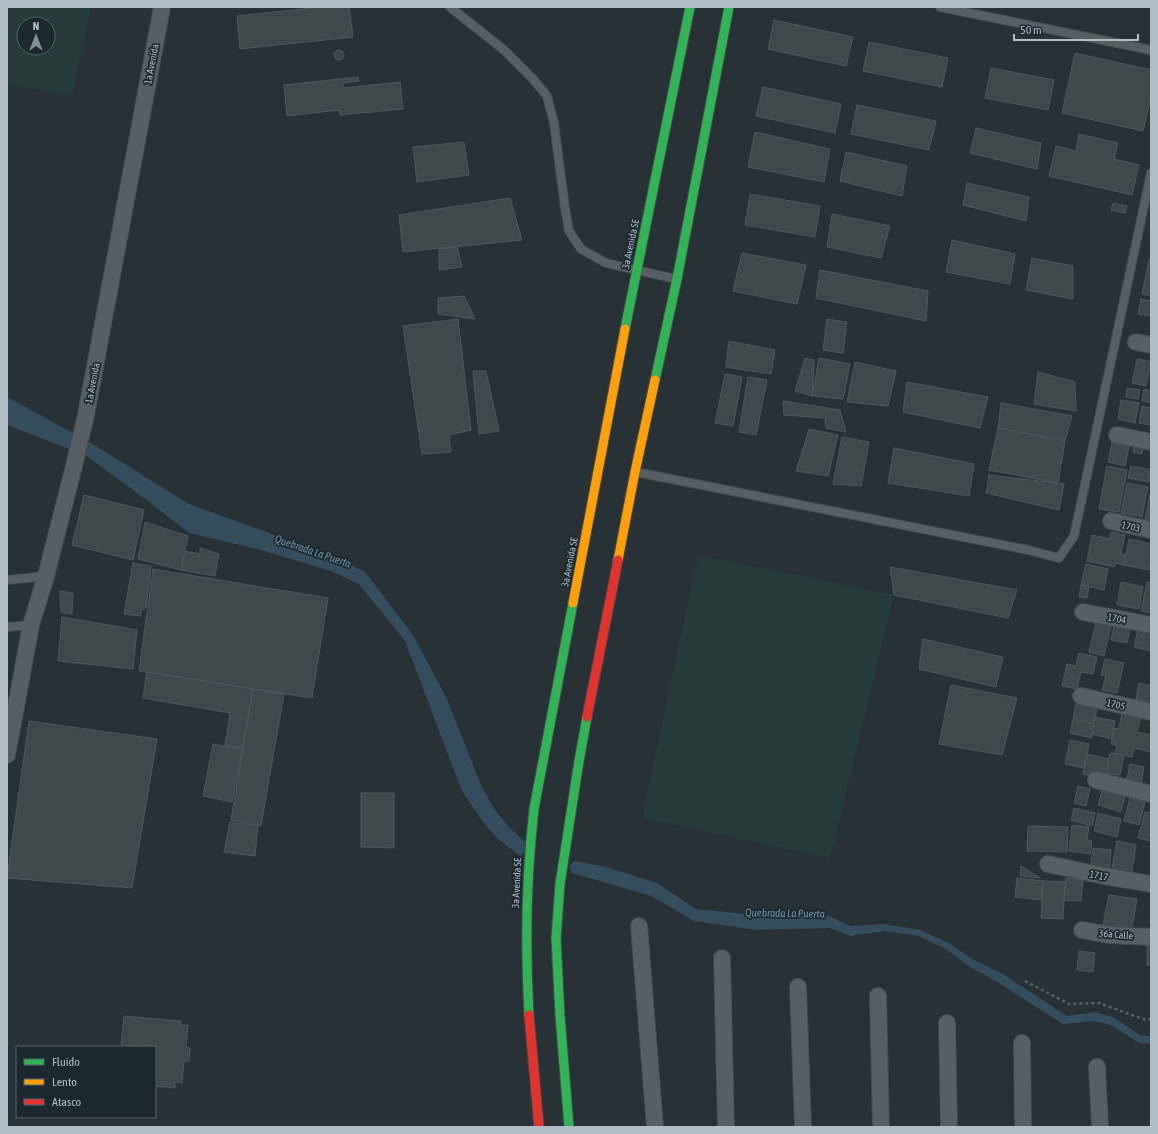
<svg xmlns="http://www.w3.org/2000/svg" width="1158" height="1134" font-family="'Asap Condensed',sans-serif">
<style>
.green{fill:#253c3a;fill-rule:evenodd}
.water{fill:#344e5f}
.building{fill:#40484c;stroke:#50585d}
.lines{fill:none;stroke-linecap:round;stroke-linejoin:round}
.lane-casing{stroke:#464c50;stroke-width:10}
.street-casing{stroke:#464c50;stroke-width:18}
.fast-casing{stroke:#464c50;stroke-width:11}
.slow-casing{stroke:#464c50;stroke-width:11}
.jam-casing{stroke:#464c50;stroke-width:11}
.path{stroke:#5b6367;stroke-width:2.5;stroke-dasharray:3 3;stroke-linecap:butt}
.lane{stroke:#575f64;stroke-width:8}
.street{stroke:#575f64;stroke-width:16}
.fast{stroke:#30b455;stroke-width:9}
.slow{stroke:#ff9f0a;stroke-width:9}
.jam{stroke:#e5322d;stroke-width:9}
.labels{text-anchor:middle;stroke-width:3.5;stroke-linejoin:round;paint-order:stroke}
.street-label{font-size:10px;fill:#b1bec7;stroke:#1b2830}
.water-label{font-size:11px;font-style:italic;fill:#7096ab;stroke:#1b2830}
</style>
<rect width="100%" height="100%" fill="#283135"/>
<g class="green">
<path d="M7,7H91L72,96L7,84ZM24,24H48V48H24Z"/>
<polygon points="698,555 894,595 830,858 642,818"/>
</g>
<g class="water">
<polygon points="7,397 91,443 189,504 335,557 365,572 413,635 447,699 480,783 494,809 509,827 530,847 520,856 497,838 483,822 462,791 405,641 359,584 331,571 261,550 189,533 144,498 85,455 7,425"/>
<polygon points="575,861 606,867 657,883 696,909 755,915 829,916 850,926 884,924 920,930 949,943 972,959 1003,974 1067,1016 1094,1012 1113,1017 1140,1035 1151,1036 1151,1044 1139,1043 1111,1025 1093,1021 1063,1024 999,983 967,965 946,949 919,936 884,931 850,936 830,928 757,930 694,921 651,896 572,873 569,866"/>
</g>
<g class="building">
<polygon points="320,7 349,7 353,37 240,49 237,16"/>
<polygon points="774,20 853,37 846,66 768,49"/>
<polygon points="869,42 948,58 942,87 863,71"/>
<circle cx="339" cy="55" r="5"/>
<polygon points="1075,53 1151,70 1151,97 1143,131 1062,113"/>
<polygon points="991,68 1054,80 1048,110 985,98"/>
<polygon points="358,77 359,81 343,83 343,88 400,82 403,109 340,115 339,110 287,116 284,85"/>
<polygon points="763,87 841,104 835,133 756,116"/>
<polygon points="857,105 936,121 929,150 851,134"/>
<polygon points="976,128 1041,143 1037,169 970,153"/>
<polygon points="755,132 830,149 824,182 748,167"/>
<polygon points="1079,134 1118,143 1114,159 1139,165 1132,195 1049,176 1056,146 1076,151"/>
<polygon points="464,142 469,175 417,182 413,147"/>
<polygon points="846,152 907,166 902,196 840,181"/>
<polygon points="967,183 1029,197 1026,221 963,205"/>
<polygon points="750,194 820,206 815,237 745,225"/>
<polygon points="510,198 522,240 403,252 399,215"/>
<polygon points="1113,203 1127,206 1125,213 1111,210"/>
<polygon points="832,214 890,226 881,258 827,247"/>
<polygon points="952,240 1015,254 1010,284 946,272"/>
<polygon points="457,247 462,267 439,270 439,249"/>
<polygon points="742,253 806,265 797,304 733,291"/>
<polygon points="1032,258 1073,266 1073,299 1026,290"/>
<polygon points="1149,259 1151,259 1151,296 1142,294"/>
<polygon points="820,270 928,291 926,321 816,298"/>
<polygon points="464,296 475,319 438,314 438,298"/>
<polygon points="1141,299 1151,301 1151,316 1138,314"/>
<polygon points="458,319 471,430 449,435 451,452 422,454 403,326"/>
<polygon points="827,319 847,322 843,353 823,350"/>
<polygon points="729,341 775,350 771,374 726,367"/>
<polygon points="805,358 814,360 812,396 795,391"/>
<polygon points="819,358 850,364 843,399 812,396"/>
<polygon points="1137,359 1151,362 1146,386 1132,383"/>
<polygon points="855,362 896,371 888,406 847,402"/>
<polygon points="473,371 486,371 499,431 479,434"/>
<polygon points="1038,372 1075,382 1076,411 1034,404"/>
<polygon points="725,374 742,377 733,426 715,423"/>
<polygon points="748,377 767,380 756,435 739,432"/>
<polygon points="907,382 988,397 980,428 903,412"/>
<polygon points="1127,388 1140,390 1138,399 1126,397"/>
<polygon points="1144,389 1151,391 1151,403 1142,401"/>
<polygon points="1121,400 1139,403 1135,423 1118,419"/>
<polygon points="783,401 840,410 846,432 826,428 825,418 784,415"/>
<polygon points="1001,403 1072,416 1065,441 998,428"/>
<polygon points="1142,406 1151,408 1151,425 1139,423"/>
<polygon points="998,428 1065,441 1058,483 989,470"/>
<polygon points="809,429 838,435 828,476 796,471"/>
<polygon points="842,437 869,442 861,486 833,484"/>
<polygon points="1113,439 1130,442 1125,466 1108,462"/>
<polygon points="1135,443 1144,444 1142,454 1133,452"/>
<polygon points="894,448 974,464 969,496 888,483"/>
<polygon points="1107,466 1127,470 1119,512 1099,509"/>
<polygon points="1131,466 1151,470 1149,482 1128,478"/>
<polygon points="989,475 1064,484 1059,510 986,493"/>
<polygon points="1127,483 1148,487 1142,517 1121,513"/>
<polygon points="1151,489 1151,520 1145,519"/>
<polygon points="84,495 144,510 133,560 72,545"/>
<polygon points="145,522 188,536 181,570 138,559"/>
<polygon points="1111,532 1125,535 1121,554 1126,555 1124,565 1115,563 1115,567 1087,561 1092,535 1110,539"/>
<polygon points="1129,539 1151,544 1151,562 1149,570 1124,565"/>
<polygon points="200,548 219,554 215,576 181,570 185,551 200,554"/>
<polygon points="133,563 151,566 146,608 141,610 141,616 124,614"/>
<polygon points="1086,564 1108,569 1104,590 1081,585"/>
<polygon points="890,567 1017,590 1008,618 894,595"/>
<polygon points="153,569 328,598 312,698 139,671"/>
<polygon points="1121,582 1143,587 1139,609 1117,605"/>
<polygon points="1147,582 1151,583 1151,613 1141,611"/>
<polygon points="1081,585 1089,587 1087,598 1079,597"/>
<polygon points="60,591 73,593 72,614 61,612"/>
<polygon points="62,617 137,630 133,669 58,661"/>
<polygon points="1097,618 1112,621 1104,656 1089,652"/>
<polygon points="1115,622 1131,625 1127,643 1111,640"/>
<polygon points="1139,625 1151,627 1151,651 1134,647"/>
<polygon points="923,639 1003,657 996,687 919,669"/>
<polygon points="1079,653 1097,657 1093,674 1081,672 1077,689 1062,686 1067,664 1076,666"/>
<polygon points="1105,659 1124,663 1117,693 1102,690 1106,676 1101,675"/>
<polygon points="147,672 253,689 243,748 225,745 230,713 143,698"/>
<polygon points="1139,683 1151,686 1151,703 1136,699"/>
<polygon points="951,685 1017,698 1002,755 939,744"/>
<polygon points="253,689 284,694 261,826 231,820"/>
<polygon points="1076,704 1097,708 1094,724 1073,719"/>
<polygon points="1122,712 1141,716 1137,732 1151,735 1151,752 1134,748 1132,757 1115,754 1117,745 1111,744 1114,728 1119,729"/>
<polygon points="1095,717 1115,721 1112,739 1092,734"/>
<polygon points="1073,719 1094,724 1091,738 1070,733"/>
<polygon points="29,721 157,739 132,888 7,878"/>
<polygon points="1070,740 1089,744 1084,768 1065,764"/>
<polygon points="213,744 242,749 232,802 203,796"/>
<polygon points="1110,753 1124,755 1120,775 1106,773"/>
<polygon points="1087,754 1109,759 1105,779 1083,774"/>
<polygon points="1130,764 1144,767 1140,787 1126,784"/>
<polygon points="1078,786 1090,789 1086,806 1074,803"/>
<polygon points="1102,791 1125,797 1121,812 1098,805"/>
<polygon points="361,793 394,793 394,848 361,847"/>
<polygon points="1130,798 1145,802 1139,825 1124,821"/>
<polygon points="1074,808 1095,813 1092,826 1071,820"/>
<polygon points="1145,812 1151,813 1151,841 1138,838"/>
<polygon points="1098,813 1121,819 1117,837 1094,831"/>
<polygon points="230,822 258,826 255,856 224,852"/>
<polygon points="1072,825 1089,827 1087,840 1092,841 1090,854 1069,851"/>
<polygon points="1028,826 1068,827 1067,852 1027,851"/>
<polygon points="1117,841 1136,845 1131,876 1111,873"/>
<polygon points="1093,848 1111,850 1109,871 1098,869 1098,864 1091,864"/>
<polygon points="1021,866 1040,878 1020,876"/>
<polygon points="1017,878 1043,881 1041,900 1015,897"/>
<polygon points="1066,878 1083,880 1081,901 1064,900"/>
<polygon points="1043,881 1065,882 1063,919 1041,918"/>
<polygon points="1109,895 1137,899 1132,928 1117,925 1116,932 1102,930"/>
<rect x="1147" y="945" width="4" height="20"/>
<polygon points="1079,951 1095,953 1093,972 1077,970"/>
<polygon points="124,1016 181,1021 180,1025 188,1025 186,1047 190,1048 189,1061 184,1061 182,1083 175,1082 175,1088 155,1086 155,1047 121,1045"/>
</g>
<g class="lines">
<defs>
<g id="lane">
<polyline points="450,7 504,50 533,79 547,96 554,123 565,208 569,231 581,249 606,263 676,279"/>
<polyline points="940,7 1151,50"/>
<polyline points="636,472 1028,550 1059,558 1074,536 1151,173"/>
<polyline points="7,580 46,576"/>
<polyline points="7,627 31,625"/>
</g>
<g id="street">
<polyline points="1136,342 1151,345"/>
<polyline points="1117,435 1151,442"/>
<polyline points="1111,521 1151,530"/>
<polyline points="1083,612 1151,625"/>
<polyline points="1081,696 1151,712"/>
<polyline points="7,755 31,625 46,576 74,466 86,415 162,7"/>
<polyline points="1096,780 1151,794"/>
<polyline points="1048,864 1104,876 1151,884"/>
<polyline points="639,926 655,1127"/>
<polyline points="1082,930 1110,935 1151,937"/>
<polyline points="722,958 726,1127"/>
<polyline points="798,987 803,1127"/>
<polyline points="878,996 881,1127"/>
<polyline points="947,1023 949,1127"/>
<polyline points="1022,1043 1023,1127"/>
<polyline points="1097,1067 1100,1127"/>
</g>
<g id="fast">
<polyline points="625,329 690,7"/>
<polyline points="655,380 677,279 729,7"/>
<path d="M529,1015C525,946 526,878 534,809L573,603"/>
<polyline points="569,1127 560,1016 556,938 560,884 579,761 587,717"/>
</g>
<g id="slow">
<polyline points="618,560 635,472 655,380"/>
<polyline points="573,603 625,329"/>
</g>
<g id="jam">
<polyline points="587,717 618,560"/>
<polyline points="529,1015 539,1127"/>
</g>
</defs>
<use href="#lane" class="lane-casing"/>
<use href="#street" class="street-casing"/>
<use href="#fast" class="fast-casing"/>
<use href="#slow" class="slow-casing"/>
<use href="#jam" class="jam-casing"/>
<polyline class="path" points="1025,981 1069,1004 1099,1003 1143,1019 1151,1019"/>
<use href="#lane" class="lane"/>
<use href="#street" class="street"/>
<use href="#fast" class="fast"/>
<use href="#slow" class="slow"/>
<use href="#jam" class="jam"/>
</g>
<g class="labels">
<g class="street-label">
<text transform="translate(151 64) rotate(-79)" y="4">1a Avenida</text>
<text transform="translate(630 244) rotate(-78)" y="4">3a Avenida SE</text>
<text transform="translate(92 383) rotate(-79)" y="4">1a Avenida</text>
<text transform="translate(1131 526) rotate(12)" y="4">1703</text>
<text transform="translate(569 562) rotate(-79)" y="4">3a Avenida SE</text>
<text transform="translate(1117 618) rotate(11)" y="4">1704</text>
<text transform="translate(1116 704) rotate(13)" y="4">1705</text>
<text transform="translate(1099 875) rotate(11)" y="4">1717</text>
<text transform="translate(516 883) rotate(-87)" y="4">3a Avenida SE</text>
<text transform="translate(1116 934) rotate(5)" y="4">36a Calle</text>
</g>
<g class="water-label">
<text transform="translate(313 551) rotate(19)" y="4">Quebrada La Puerta</text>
<text transform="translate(785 913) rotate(1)" y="4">Quebrada La Puerta</text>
</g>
</g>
<rect width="1158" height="1134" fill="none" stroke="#b1bec7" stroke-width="16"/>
<rect x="16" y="1046" width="140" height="72" fill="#1b2830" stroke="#57646c"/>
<rect x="24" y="1059" width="20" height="6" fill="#30b455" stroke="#57646c"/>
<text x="52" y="1066" font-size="12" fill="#b1bec7">Fluido</text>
<rect x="24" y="1079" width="20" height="6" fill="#ff9f0a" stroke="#57646c"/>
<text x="52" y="1086" font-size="12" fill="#b1bec7">Lento</text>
<rect x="24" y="1099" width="20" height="6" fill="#e5322d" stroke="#57646c"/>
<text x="52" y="1106" font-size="12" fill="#b1bec7">Atasco</text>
<g transform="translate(36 36)"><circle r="19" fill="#1b2830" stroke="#57646c"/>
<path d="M0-3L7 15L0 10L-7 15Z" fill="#818d94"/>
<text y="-6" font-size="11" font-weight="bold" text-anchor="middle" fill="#b1bec7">N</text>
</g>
<path d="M1014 34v6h124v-6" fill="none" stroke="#b1bec7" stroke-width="2"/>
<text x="1020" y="34" font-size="12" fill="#b1bec7" stroke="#1b2830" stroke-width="3" paint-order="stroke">50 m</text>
</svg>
